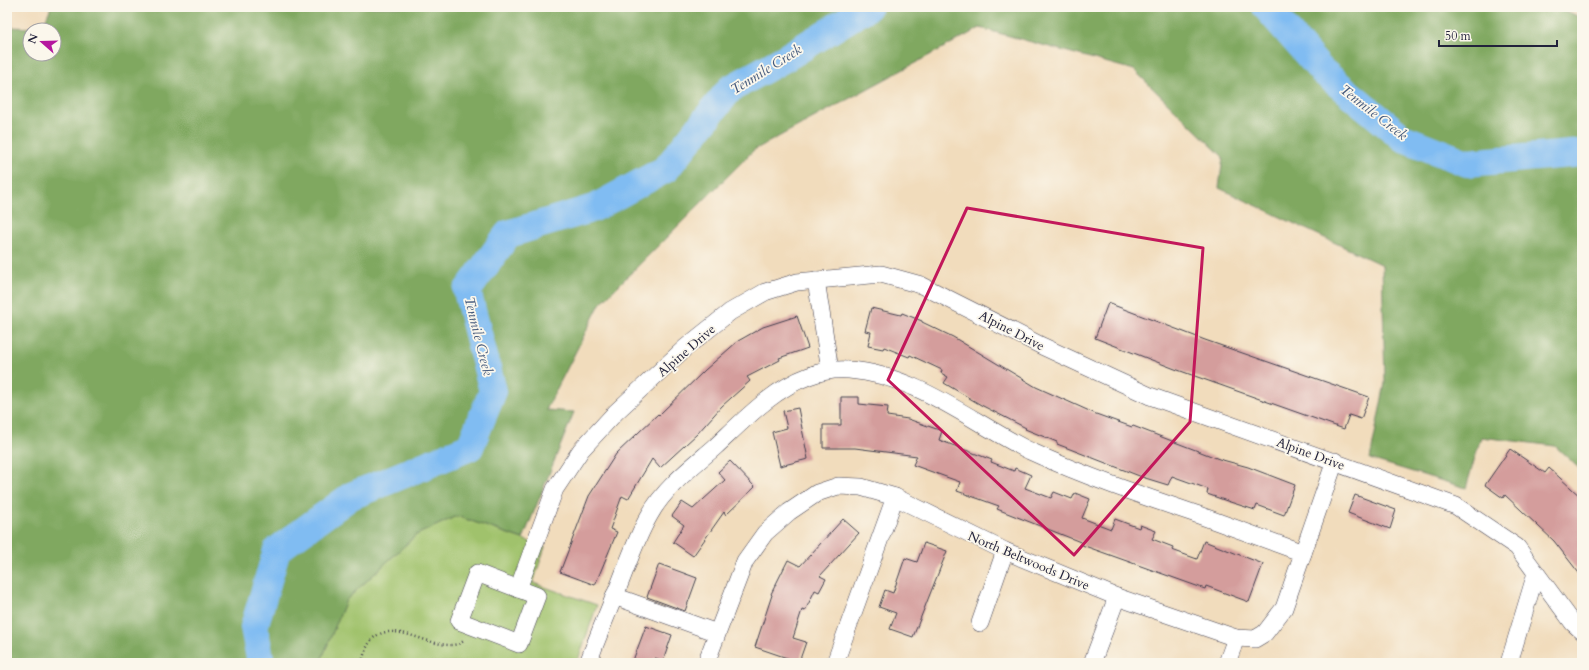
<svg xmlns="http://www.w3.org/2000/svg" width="1589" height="670" font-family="Cardo,serif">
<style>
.green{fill:#a0c26c;stroke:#617254}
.forest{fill:#80a860;stroke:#51654e;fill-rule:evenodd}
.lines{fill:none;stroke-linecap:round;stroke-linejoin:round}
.river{stroke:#80bcf2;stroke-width:28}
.building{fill:#d49d9c}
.minor-casing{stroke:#413e4e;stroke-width:18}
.path{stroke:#413e4e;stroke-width:2.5;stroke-dasharray:1 3;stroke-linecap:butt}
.minor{stroke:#fff;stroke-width:17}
.marked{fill:none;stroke:#c2185b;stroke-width:3;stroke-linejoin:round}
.labels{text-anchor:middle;stroke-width:3.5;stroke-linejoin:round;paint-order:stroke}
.street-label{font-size:13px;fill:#22223b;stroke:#fbf7ec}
.water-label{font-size:14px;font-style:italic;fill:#43587b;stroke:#fbf7ec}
</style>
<rect width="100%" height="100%" fill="#fbf7ec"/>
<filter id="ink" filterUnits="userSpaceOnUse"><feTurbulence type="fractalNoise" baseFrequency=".025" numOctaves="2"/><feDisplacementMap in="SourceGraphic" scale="8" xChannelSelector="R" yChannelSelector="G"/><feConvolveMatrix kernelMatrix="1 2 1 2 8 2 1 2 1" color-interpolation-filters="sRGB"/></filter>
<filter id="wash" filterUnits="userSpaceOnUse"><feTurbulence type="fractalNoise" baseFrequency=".012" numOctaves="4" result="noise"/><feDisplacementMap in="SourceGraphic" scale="16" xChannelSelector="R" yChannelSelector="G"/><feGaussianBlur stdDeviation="0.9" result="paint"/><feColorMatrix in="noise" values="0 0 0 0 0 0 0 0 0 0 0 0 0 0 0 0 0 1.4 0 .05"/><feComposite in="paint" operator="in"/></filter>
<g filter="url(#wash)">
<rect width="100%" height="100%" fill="#f1dcbc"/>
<polygon class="green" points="457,516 545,547 533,583 597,605 577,663 320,663 346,600 416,535"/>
<path class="forest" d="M51,7H1557L1582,18V471L1555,446L1481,437L1466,488L1370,459L1385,383L1382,265L1219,188L1223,157L1134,70L980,28L754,150L600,304L546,410L574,412L523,539L457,516L416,535L346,600L320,663H7V27L42,28ZM30,30H54V54H30Z"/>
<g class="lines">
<g class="river">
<polyline points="1266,7 1321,70 1403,138 1467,163 1582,153"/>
<polyline points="261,663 254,627 277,550 351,496 470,447 493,391 467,291 508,234 594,208 666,169 730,89 787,57 868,7"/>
</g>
</g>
<g id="blocks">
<g class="building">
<polygon points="1108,303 1205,340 1369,397 1361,419 1349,415 1344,429 1175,369 1095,338"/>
<polygon points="871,308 901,315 902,313 922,321 922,322 953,337 1036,387 1096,414 1132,427 1133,426 1219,459 1248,467 1295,485 1284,515 1257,505 1255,510 1227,501 1207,494 1208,489 1172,476 1168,485 1142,477 1057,444 1057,442 1025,429 1026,428 981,405 944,383 948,377 941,373 942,370 910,355 909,357 884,347 883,349 868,346 871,332 865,331"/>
<polygon points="797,316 808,348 779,358 780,360 747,377 750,381 722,406 697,434 660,468 652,459 628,499 622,496 610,529 617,532 595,585 560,572 589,496 616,454 658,414 659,415 705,370 738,341 763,327"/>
<polygon points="841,397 859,397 859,404 888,407 887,416 908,419 942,431 939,440 992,460 991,462 1014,471 1015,468 1031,475 1025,488 1051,498 1054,492 1072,499 1075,493 1090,499 1082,518 1111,529 1115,519 1139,528 1140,525 1156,531 1152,539 1173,547 1172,550 1197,559 1204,541 1263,564 1249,602 1206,586 1205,589 1082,545 1083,543 997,509 999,506 957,491 960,482 913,465 917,456 855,448 823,448 823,425 841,425"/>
<polygon points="798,408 808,459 780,466 772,432 787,428 783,411"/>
<polygon points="1510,449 1545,473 1549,468 1582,498 1582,577 1554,541 1505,495 1503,498 1485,485"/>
<polygon points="730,461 755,487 726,515 724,512 693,556 673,542 684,525 672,516 682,502 693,509 725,480 718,472"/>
<polygon points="1355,495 1396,510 1390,529 1348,513"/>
<polygon points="843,519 859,533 820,576 826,579 819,592 815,590 805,611 802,610 793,638 806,642 799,662 755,647 772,595 771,594 788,560 800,566"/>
<polygon points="924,543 947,551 913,637 890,629 896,613 879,607 885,590 893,593 905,558 917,562"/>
<polygon points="659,564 697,578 685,611 647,597"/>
<polygon points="646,626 672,635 663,661 655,658 653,663 632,663"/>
</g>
</g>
</g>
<g filter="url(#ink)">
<use href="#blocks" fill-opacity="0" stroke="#413e4e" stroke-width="1"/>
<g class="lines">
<defs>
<g id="minor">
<polyline points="816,280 830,370"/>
<polygon points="477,573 537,596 519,644 459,621"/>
<polyline points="518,589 555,489 581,450 616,412 685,348 730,312 765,292 797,282 881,274 921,285 1042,346 1150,396 1456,506 1517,547 1573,623 1582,631"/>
<polyline points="614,596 717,633"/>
<polyline points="980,623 1005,551"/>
<path d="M588,663C598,636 609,609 620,583C629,560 637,537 649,516C664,488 692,467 715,447C743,421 773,389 809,376C822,371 835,369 849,370C917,375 971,422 1030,451C1084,476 1140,495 1196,514C1232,527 1268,540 1303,553"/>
<polyline points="706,663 745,561 765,533 789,512 817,493 838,486 861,487 895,497 1005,551 1117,597 1236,638 1255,639 1265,633 1284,608 1335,461"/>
<polyline points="835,663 895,497"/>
<polyline points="1092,663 1117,597"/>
<polyline points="1227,663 1236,638"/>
<polyline points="1509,663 1536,573"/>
</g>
</defs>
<use href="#minor" class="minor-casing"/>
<path class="path" d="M362,663C375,595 438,663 465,640"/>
<use href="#minor" class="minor"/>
</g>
</g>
<path class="marked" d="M967,208L1203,248L1190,422L1074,555L888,380Z"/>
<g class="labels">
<g class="street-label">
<text transform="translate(1012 330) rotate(27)" y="5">Alpine Drive</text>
<text transform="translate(686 350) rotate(-41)" y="5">Alpine Drive</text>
<text transform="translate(1311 453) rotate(20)" y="5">Alpine Drive</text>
<text transform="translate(1029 560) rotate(23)" y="5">North Beltwoods Drive</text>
</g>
<g class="water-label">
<text transform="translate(766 69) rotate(-32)" y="5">Tenmile Creek</text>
<text transform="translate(1374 112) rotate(38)" y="5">Tenmile Creek</text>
<text transform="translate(479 336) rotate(76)" y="5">Tenmile Creek</text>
</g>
</g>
<rect width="1589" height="670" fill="none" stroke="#fbf7ec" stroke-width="24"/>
<g transform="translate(42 42) rotate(290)"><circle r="19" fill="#fbf7ec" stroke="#a4a2a5"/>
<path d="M0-3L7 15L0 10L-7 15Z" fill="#b5179e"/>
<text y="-6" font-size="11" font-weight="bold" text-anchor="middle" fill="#22223b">N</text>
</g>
<path d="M1439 40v6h118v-6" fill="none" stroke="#22223b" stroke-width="2"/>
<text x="1445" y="40" font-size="12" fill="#22223b" stroke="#fbf7ec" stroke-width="3" paint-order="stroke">50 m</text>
</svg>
